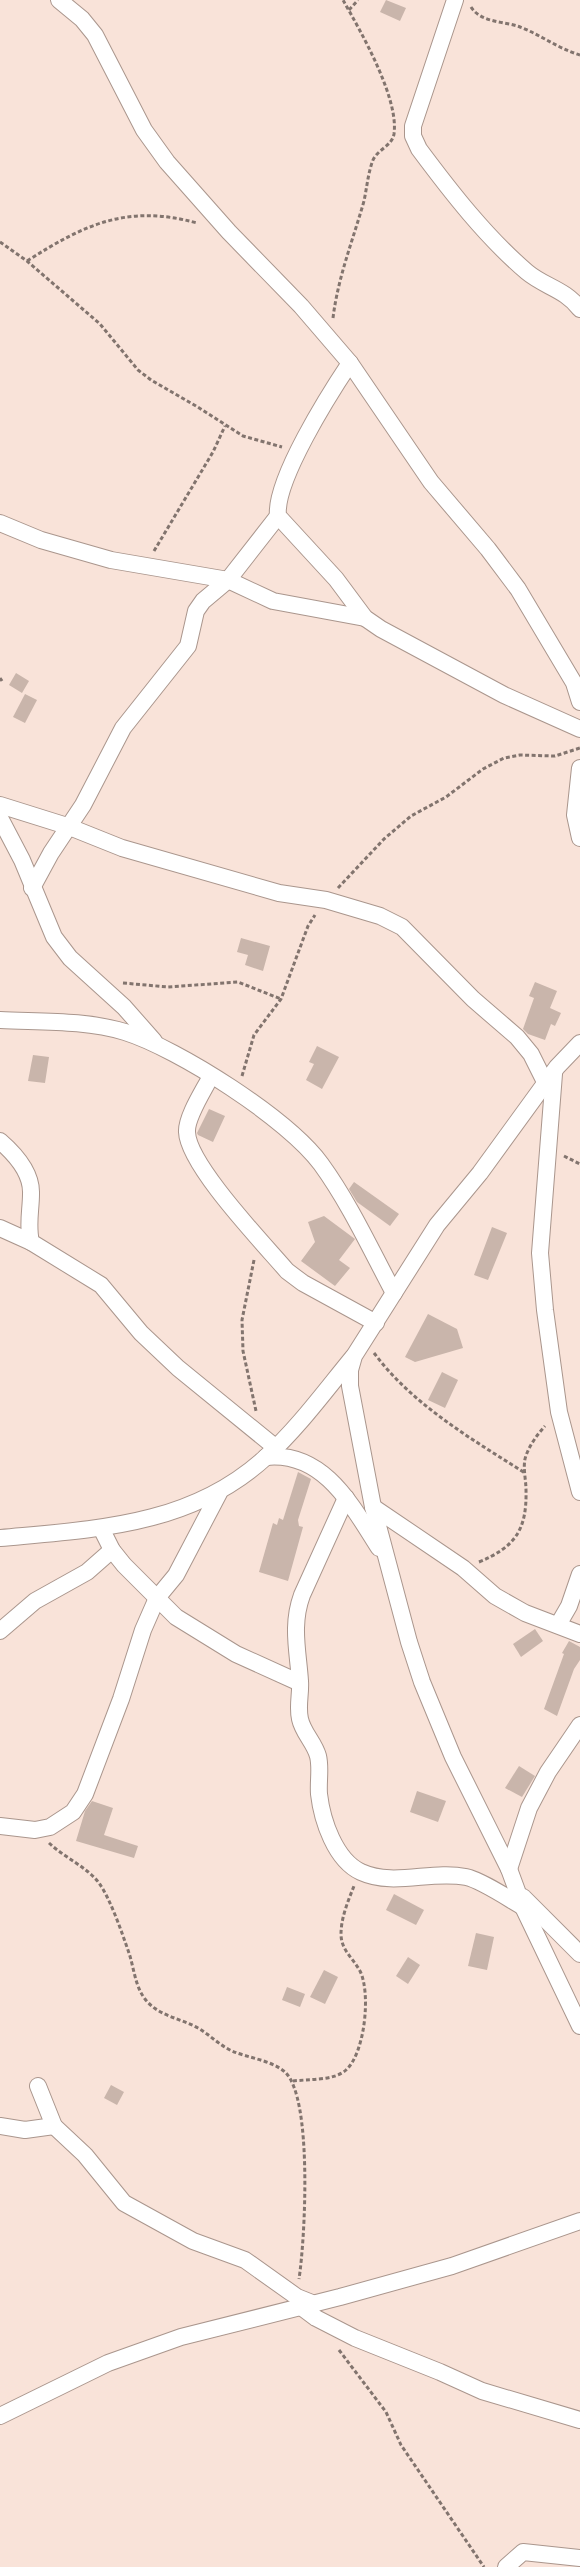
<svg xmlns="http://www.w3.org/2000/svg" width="580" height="2567" font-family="'Fira Sans',sans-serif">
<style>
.building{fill:#c9b5ab}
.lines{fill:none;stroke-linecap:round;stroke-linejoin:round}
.street-casing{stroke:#aa968d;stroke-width:18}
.path{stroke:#82746e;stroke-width:3;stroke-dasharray:4 2.5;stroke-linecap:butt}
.street{stroke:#fff;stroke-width:16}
</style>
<rect width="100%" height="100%" fill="#f9e3d9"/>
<g class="building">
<polygon points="386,0 406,8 400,21 380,12"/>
<polygon points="16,673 29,681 22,693 9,685"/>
<polygon points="25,694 37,700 25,723 13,717"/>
<polygon points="241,938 270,946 263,971 245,965 248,955 237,952"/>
<polygon points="535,982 557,991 550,1008 561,1013 555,1026 551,1024 545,1040 528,1034 523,1029 534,998 529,996"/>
<polygon points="317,1046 339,1057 322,1089 306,1080 314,1064 309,1062"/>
<polygon points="33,1055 49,1057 45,1083 28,1081"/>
<polygon points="209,1109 225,1116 213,1142 198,1135 197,1133"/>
<polygon points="354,1182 399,1214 390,1226 357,1202 349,1189"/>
<polygon points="324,1216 355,1239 339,1260 350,1268 335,1286 301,1261 315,1242 308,1222"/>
<polygon points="492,1227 507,1233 488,1280 474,1275"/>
<polygon points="428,1314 457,1329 463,1348 415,1362 405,1357"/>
<polygon points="442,1372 458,1380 445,1408 428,1400"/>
<polygon points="298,1472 311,1479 298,1520 299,1526 303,1527 288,1581 259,1572 273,1523 277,1525 279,1518 283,1520"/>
<polygon points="535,1629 543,1641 521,1657 513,1644"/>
<polygon points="569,1641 580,1647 580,1660 574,1669 557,1716 544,1709 564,1654 562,1653"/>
<polygon points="519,1766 535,1776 522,1797 505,1788"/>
<polygon points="417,1791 446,1801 438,1822 410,1812"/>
<polygon points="92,1801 113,1808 104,1835 138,1846 134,1858 76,1841 85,1811"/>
<polygon points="394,1894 424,1910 416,1925 386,1910"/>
<polygon points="476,1933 494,1937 487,1970 468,1966"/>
<polygon points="408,1957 420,1965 408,1984 396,1976"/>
<polygon points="324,1970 338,1977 325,2004 310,1997"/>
<polygon points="287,1987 305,1994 300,2007 282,2000"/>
<polygon points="111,2085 124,2092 117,2105 104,2098"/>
</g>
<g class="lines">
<defs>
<g id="street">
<polyline points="59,0 82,19 95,35 144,130 167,162 229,232 301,306 350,363 431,482 488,549 518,589 574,683 580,702"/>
<path d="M455,0L413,126V136L419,149C451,192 486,237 527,272C545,287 565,289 580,309"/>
<path d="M350,363C330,393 274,481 278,516L336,579L365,618L381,629L504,695L580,729"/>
<polyline points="0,523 41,540 111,560 228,580 273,601 365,618"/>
<polyline points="580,768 575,815 580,838"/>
<polyline points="0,805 67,826 122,848 279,893 326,900 380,916 402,927 473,999 517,1037 531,1054 546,1084"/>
<polyline points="0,818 22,860 54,937 70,958 124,1007 154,1041"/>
<polyline points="32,888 51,853 83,805 123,728 188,646 196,611 203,601 228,580 278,516"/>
<path d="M0,1020C40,1022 86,1020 125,1032C179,1049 288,1119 321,1164C350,1204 371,1250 394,1293"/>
<polyline points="580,1043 557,1067 480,1173 437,1225 354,1356 350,1370 350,1386 373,1507 409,1642 422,1682 453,1757 509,1869 523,1907 580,2026"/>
<polyline points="554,1074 540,1253 545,1310 559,1412 580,1492"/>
<path d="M211,1076C204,1090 186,1117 187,1132C188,1165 264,1244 287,1271L303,1283L376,1323"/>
<path d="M0,1141C15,1154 32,1173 31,1194C31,1210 27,1225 31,1242L101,1285L141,1333L178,1368L275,1447"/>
<polyline points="0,1228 31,1242"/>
<path d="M266,1457C324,1451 352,1506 379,1548"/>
<path d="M346,1498L302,1595C291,1625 298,1651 300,1681C301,1694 297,1706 300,1719C303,1733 314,1742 318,1756C321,1768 318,1781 319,1794C322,1820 335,1860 361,1872C394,1887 431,1870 466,1877C481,1880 509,1899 523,1907"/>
<polyline points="373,1507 463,1568 495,1596 525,1613 580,1634"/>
<polyline points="101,1528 112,1550 124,1565 176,1617 236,1654 300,1683"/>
<path d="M0,1538C96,1529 191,1526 266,1457C298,1428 325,1391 353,1357"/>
<polyline points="558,1625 569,1606 580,1574"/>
<polyline points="0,1631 35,1601 87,1572 112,1550"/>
<polyline points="0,1826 35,1830 50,1827 73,1812 85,1794 121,1699 143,1630 157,1598 176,1575 219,1493"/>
<polyline points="509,1869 529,1808 548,1772 580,1725"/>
<polyline points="523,1897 580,1954"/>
<polyline points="38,2086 54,2126 85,2155 124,2203 193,2241 245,2260 297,2297 312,2303"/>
<polyline points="0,2126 25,2130 54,2126"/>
<polyline points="300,2306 316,2318 355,2338 440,2372 482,2391 580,2420"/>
<polyline points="0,2416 108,2363 181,2337 340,2297 452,2266 580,2221"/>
<polyline points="506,2567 523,2552 580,2558"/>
</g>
</defs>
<use href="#street" class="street-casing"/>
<g class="path">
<path d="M471,7C481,23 504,21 520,27C541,35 557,48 580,55"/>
<polyline points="349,10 358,0"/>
<polyline points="0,242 27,261 100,324 138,370 151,380 196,406 243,436 282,447"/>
<path d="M27,261C85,224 128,204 197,223"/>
<path d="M333,318C338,277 353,240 364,201C367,187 368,173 373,160C378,149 392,146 394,134C399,98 361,32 343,0"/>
<polyline points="154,551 213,452 225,426"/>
<polyline points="0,678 2,681"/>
<polyline points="338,888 384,839 411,816 446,797 483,769 504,758 520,755 555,756 580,748"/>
<polyline points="123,983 168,987 238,982 281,999"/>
<polyline points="242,1076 254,1035 281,999 308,926 315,915"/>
<polyline points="564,1156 580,1164"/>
<polyline points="254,1260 242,1320 243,1351 256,1411"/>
<path d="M374,1353C413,1405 470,1438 525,1473"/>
<path d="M479,1562C515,1547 527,1530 526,1490C526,1480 523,1469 525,1459C528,1447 537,1435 545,1426"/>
<path d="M49,1843C65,1858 87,1867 99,1883C111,1900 122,1933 129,1953C134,1968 135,1986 145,1999C158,2016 180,2018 198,2028C210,2035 219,2045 232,2051C248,2058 271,2060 285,2072C313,2098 305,2240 299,2279"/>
<path d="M293,2081C308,2079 334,2081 346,2070C365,2053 371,1993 360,1971C353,1958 341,1950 341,1934C341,1918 348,1901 354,1886"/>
<polyline points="339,2350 386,2412 401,2445 484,2567"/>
</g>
<use href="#street" class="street"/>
</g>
</svg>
